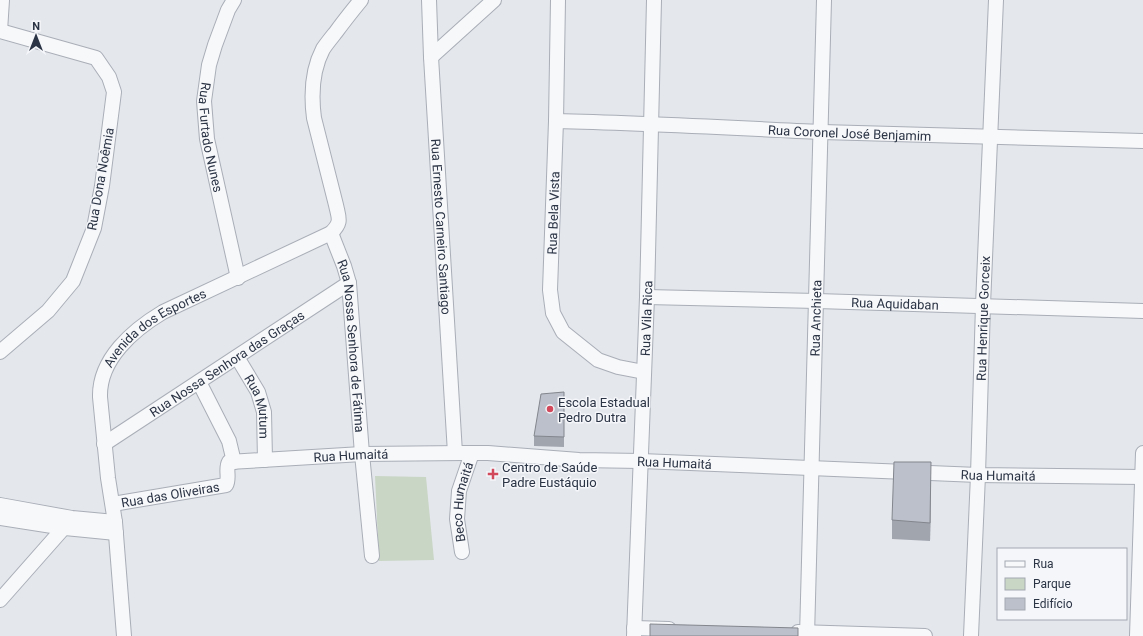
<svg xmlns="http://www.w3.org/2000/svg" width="1143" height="636" font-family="Roboto,sans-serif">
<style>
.green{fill:#c9d6c5}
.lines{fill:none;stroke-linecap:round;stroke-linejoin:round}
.minor-casing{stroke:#a9aeb7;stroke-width:16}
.minor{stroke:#f7f8fa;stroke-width:14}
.wall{fill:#a1a5ae}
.shaded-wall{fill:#83868d}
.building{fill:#bbc0ca;stroke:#83868d}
.poi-dot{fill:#d1495b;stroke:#f4f6f9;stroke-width:1.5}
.labels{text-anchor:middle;stroke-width:3;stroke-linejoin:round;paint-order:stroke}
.street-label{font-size:13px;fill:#2b3445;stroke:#f4f6f9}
.poi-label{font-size:13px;fill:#2b3445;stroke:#f4f6f9;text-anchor:start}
</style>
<rect width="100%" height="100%" fill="#e4e7ec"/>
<polygon class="green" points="375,476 426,477 434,560 379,561"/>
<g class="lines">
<defs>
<g id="minor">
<path id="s1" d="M234,0L228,10L215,45L209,65L204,101L207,139L238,278"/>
<path id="s2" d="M429,0L431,57L455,453"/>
<polyline points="558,0 556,121 550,290 553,313 563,332 598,360 618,367 644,372"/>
<polyline points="0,31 96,58 109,77 114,92 102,186 94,228 73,281 48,311 0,352"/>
<polyline points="0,31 2,0"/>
<polyline points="431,57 494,0"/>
<path id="s3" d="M556,121C645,123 733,128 822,132C929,136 1036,139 1143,141"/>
<path id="s4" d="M331,233L344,266L349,283L362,454L372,556"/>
<path id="s5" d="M647,297L817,301L1143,311"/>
<path id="s6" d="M237,357L258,392L264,412L265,460"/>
<polyline points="199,382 229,441 234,462"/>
<path id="s7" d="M104,444L349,283"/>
<path id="s8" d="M113,504L226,485C230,478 225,469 229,462L362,454L464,453H488L579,460L641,461L978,475L1143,477"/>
<polyline points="0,505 72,518 115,522"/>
<polyline points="0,518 65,528 116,533"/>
<path id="s9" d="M462,552L457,519L459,491L472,453"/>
<polyline points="0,600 68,523"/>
<polyline points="634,628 669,629"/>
<polyline points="798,632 925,636"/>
<path id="s10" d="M124,636L115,522L108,478L100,397C99,359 133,330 163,312L331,233C342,222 339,219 336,205L314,118C311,95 312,70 323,49C327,43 332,37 336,32C344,21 352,11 361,0"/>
<path id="s11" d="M634,636L647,297L654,0"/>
<path id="s12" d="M807,636L824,0"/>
<path id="s13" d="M971,636L978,475L983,305L996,0"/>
<polyline points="1137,636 1143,453"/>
</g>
</defs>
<use href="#minor" class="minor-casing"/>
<use href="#minor" class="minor"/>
</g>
<g class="wall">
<polygon points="564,392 564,447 534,446 534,436"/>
<polygon points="931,481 930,541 892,539 892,520"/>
</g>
<polygon class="shaded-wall" points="931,462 931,481 930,541 930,523"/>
<g class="building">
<polygon points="564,392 564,437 534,436 541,394"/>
<polygon points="894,462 931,462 930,523 892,520"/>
<polygon points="650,624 798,628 798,636 650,636"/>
</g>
<g class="poi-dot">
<circle cx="550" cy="409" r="4"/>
<path d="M491 468h4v4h4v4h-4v4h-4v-4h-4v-4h4z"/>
</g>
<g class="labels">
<g class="street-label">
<text dy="5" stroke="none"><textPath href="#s3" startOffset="294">Rua Coronel José Benjamim</textPath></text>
<text dy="5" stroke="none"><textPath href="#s1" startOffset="143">Rua Furtado Nunes</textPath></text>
<text transform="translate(100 179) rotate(-80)" y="5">Rua Dona Noêmia</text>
<text transform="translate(553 213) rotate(-88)" y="5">Rua Bela Vista</text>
<text dy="5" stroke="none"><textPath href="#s2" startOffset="227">Rua Ernesto Carneiro Santiago</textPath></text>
<text dy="5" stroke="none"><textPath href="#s5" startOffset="248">Rua Aquidaban</textPath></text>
<text dy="5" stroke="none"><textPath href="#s11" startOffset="318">Rua Vila Rica</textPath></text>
<text dy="5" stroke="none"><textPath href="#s12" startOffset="318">Rua Anchieta</textPath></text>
<text dy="5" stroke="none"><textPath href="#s13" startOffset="318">Rua Henrique Gorceix</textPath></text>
<text dy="5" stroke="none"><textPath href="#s10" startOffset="335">Avenida dos Esportes</textPath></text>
<text dy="5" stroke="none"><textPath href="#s4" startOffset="116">Rua Nossa Senhora de Fátima</textPath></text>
<text dy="5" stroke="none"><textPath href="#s7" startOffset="147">Rua Nossa Senhora das Graças</textPath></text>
<text dy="5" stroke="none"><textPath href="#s6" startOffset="55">Rua Mutum</textPath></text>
<text dy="5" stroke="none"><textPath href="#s8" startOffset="260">Rua Humaitá</textPath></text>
<text dy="5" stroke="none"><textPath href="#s8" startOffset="584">Rua Humaitá</textPath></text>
<text dy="5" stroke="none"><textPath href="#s8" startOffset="908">Rua Humaitá</textPath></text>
<text dy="5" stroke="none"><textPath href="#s8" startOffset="58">Rua das Oliveiras</textPath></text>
<text dy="5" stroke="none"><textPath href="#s9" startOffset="51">Beco Humaitá</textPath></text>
</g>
<g class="poi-label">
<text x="558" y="407">Escola Estadual<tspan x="558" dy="15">Pedro Dutra</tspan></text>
<text x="502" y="472">Centro de Saúde<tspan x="502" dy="15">Padre Eustáquio</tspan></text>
</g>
</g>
<rect x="997" y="548" width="130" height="72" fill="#f4f6f9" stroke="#a4a8b1"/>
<rect x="1005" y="561" width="20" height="6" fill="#f7f8fa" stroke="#a4a8b1"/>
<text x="1033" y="568" font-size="12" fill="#2b3445">Rua</text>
<rect x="1005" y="578" width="20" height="12" fill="#c9d6c5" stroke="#a4a8b1"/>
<text x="1033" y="588" font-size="12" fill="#2b3445">Parque</text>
<rect x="1005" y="598" width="20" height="12" fill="#bbc0ca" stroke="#a4a8b1"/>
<text x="1033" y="608" font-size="12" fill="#2b3445">Edifício</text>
<g transform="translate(36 36)" stroke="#f4f6f9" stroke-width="3" paint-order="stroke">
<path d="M0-3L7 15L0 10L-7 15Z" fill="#2b3445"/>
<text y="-6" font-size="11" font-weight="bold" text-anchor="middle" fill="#2b3445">N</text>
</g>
</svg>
